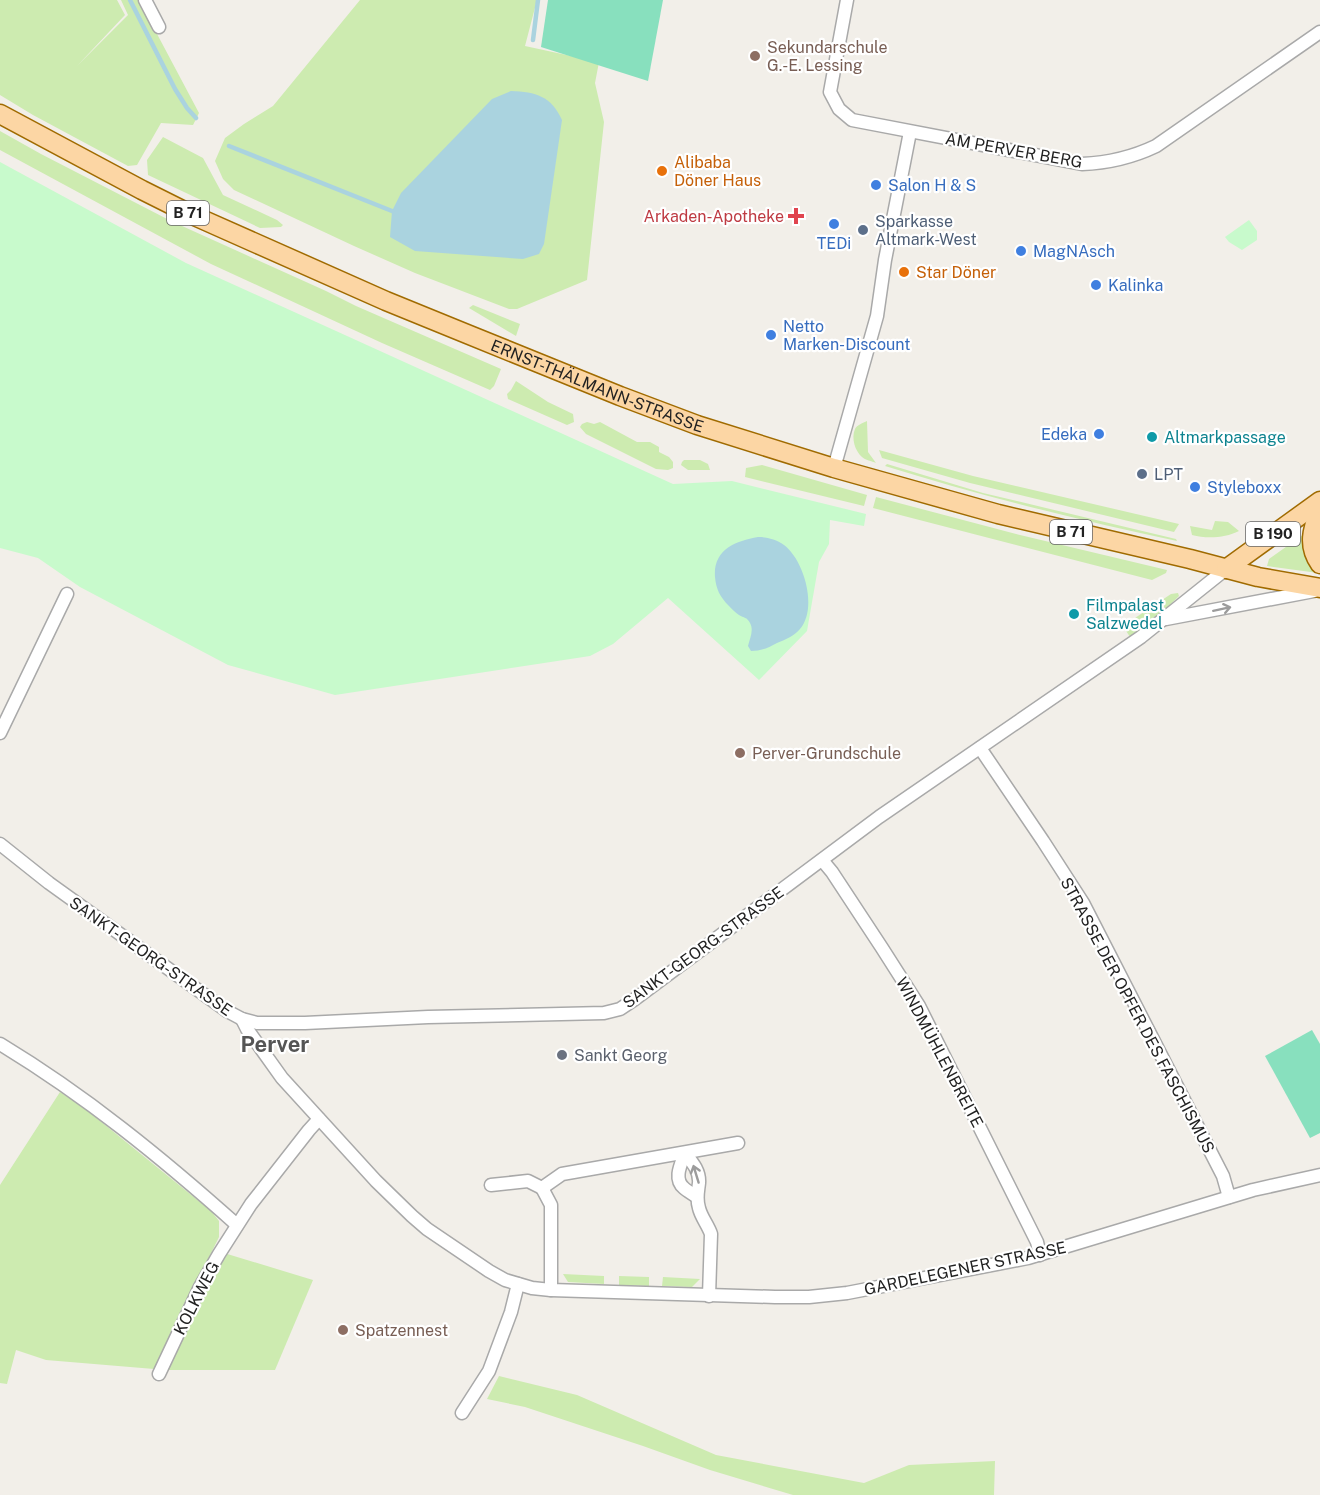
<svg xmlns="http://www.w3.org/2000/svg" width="1320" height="1495" font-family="'Public Sans',sans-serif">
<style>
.grass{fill:#cdebb0}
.park{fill:#c8facc}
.pitch{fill:#88e0be}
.water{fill:#aad3df}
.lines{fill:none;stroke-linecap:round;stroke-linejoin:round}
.stream{stroke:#aad3df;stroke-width:4.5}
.minor-casing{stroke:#a9a9a9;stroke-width:15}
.primary-casing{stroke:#a06b00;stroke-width:21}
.minor{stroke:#fff;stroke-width:12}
.primary{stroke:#fcd6a4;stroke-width:18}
.oneway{stroke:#9c9c9c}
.education-dot{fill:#8d6e63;stroke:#fff;stroke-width:2}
.food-dot{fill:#e8710a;stroke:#fff;stroke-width:2}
.shop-dot{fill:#3f7fe0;stroke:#fff;stroke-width:2}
.health-dot{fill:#e0444e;stroke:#fff;stroke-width:2}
.service-dot{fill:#5c6f8a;stroke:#fff;stroke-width:2}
.culture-dot{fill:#0f9aa8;stroke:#fff;stroke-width:2}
.worship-dot{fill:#6b7280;stroke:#fff;stroke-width:2}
.labels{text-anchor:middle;stroke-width:4.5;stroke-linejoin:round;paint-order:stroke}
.shield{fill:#fff;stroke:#646464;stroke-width:1.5}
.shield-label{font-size:15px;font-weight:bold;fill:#222}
.education-label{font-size:16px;fill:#785e54;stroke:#fff;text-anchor:start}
.street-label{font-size:16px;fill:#222;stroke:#fff}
.food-label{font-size:16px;fill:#c56008;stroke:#fff;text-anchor:start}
.shop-label{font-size:16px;fill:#366cbe;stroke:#fff;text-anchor:start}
.health-label{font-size:16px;fill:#be3a42;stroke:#fff;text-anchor:end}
.service-label{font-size:16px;fill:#4e5e75;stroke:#fff;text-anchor:start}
.culture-label{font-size:16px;fill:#0d838f;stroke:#fff;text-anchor:start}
.worship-label{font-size:16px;fill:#5b616d;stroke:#fff;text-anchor:start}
.district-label{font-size:22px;font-weight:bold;fill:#555;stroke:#fff}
</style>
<rect width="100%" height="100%" fill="#f2efe9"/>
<g class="grass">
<polygon points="0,0 117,0 125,15 77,66 128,15 121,0 139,0 199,113 193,125 161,123 137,165 128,166 33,115 0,95"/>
<polygon points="360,0 537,0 525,46 599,62 595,83 604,122 587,280 517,309 509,309 415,273 354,246 234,190 223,179 215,161 225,138 244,124 273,106"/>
<polygon points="0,131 41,154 171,221 326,291 356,306 501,369 494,386 490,390 382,343 211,264 0,150"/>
<polygon points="163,137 203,158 223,195 277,220 283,225 281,227 260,228 148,175 147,160"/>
<polygon points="473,305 520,324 516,336 469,308"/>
<polygon points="516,381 548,402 573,414 574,422 567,425 508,399 507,394 511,390"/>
<path d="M867,421L868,452L876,463C872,461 865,460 862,457C855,451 851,438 855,429C857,425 863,423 867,421Z"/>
<polygon points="587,422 594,424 600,422 637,442 650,442 659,447 659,452 669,457 673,462 673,468 668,470 656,469 586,434 580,427 582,424"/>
<polygon points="879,450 973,476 1179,524 1174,532 970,483 882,458"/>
<polygon points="684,460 700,460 708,464 710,470 688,470 681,465 682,462"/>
<path d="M887,464L983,493L1176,539L1177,541C1079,520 981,496 885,466Z"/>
<polygon points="762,465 867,495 864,506 745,477 746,468"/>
<polygon points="876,497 1020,535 1167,570 1166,573 1152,580 873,508"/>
<path d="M1215,521L1228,522L1239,531C1225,538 1207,539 1192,535L1190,526L1212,530Z"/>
<polygon points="1307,532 1312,563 1318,573 1267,566 1269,559"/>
<polygon points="1178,593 1179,596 1155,619 1130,637 1123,626 1171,594"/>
<polygon points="60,1092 83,1107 211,1211 219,1221 219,1237 154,1369 46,1360 16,1350 7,1384 0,1383 0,1185"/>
<polygon points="224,1253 313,1280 275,1370 167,1370"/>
<polygon points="563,1274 604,1276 604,1284 568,1282"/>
<polygon points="619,1276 649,1277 649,1286 619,1285"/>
<polygon points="663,1277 700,1279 692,1287 662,1286"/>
<polygon points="499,1376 577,1395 716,1455 864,1483 909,1465 995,1461 994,1495 793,1495 710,1470 643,1446 525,1407 487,1399"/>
</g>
<g class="park">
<polygon points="0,162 186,263 673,484 732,481 866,514 864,526 830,520 829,544 819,562 807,631 759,680 668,598 613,644 590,656 335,695 228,665 80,587 38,558 0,548"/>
<polygon points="1249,220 1257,231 1257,240 1242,250 1229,242 1225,237"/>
</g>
<g class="pitch">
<polygon points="548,0 663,0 648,81 541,47"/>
<polygon points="1312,1030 1320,1044 1320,1133 1310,1138 1265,1056"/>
</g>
<g class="water">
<path d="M511,91C536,92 551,96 562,120L544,244L539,254L523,259L415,251L390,237L392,211L401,193L492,99Z"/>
<path d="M758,537C767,537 776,539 784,545C804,560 818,608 800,629C794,636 785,640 777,643C768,648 761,651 751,651L748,646C750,638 754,630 750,623C747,617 744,618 739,615C736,613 732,609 729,606C720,597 716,589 715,577C713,550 735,541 758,537Z"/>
</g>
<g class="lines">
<g class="stream">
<polyline points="130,0 175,89 187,108 196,118"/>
<polyline points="533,40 538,0"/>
<polyline points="229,146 392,211"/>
</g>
<defs>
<g id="minor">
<polyline points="145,0 159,27"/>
<path d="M847,0L830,92L839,109L852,120L1082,164C1108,163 1133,157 1156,146L1320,32"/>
<polyline points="834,468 877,316 885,260 910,132"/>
<polyline points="1166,619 1314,591"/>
<polyline points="0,733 67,594"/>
<polyline points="980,748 1043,841 1083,903 1223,1176 1229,1197"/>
<polyline points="0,844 49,883 227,1011 242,1019 257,1023 305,1023 428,1017 604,1013 620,1009 635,999 879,817 1141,637 1226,569"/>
<polyline points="822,860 832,872 882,948 919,1006 1037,1242 1040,1255"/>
<polyline points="242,1019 247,1029 282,1078 376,1181 412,1216 427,1229 489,1271 505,1280 532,1288 551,1290 775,1297 809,1297 847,1293 1028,1258 1253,1190 1320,1175"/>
<path d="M0,1044C86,1096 162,1158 237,1225"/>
<path d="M685,1153C692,1162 700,1171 699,1183C698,1192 696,1199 699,1208C701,1217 708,1225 711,1234L709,1296"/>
<path d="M685,1153C681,1164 673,1179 684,1188C687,1191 693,1194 697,1197"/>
<polyline points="491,1185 528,1181 542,1188 562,1174 738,1143"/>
<polyline points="542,1188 551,1205 551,1290"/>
<polyline points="159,1374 200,1287 219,1254 251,1204 309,1130 319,1119"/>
<polyline points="462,1413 489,1371 511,1312 518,1284"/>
</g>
<g id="primary">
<path id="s1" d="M0,114L142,190L190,214L386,301L467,334L620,396L697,425L834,468L998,514L1190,559L1258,577L1320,588"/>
<path d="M1320,510C1312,529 1307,546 1320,564"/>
<polyline points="1226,569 1320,501"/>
</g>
</defs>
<use href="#minor" class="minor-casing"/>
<use href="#primary" class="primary-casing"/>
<use href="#minor" class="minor"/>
<use href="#primary" class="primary"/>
</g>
<defs><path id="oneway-shaft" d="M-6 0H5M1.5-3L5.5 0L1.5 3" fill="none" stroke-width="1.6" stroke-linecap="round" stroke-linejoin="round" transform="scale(1.5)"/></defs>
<g class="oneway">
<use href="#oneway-shaft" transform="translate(1222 609) rotate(-12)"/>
<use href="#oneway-shaft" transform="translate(696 1174) rotate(-107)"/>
</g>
<g class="education-dot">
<circle cx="755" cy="56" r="6"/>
<circle cx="740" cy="753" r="6"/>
<circle cx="343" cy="1330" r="6"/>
</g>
<g class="food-dot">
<circle cx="662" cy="171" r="6"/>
<circle cx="904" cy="272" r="6"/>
</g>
<g class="shop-dot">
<circle cx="876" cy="185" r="6"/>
<circle cx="834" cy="224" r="6"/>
<circle cx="1021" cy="251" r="6"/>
<circle cx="1096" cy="285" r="6"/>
<circle cx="771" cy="335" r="6"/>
<circle cx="1099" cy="434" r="6"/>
<circle cx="1195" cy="487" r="6"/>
</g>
<path class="health-dot" d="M793 207h6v6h6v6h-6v6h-6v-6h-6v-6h6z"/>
<g class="service-dot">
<circle cx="863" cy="230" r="6"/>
<circle cx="1142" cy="474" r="6"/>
</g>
<g class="culture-dot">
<circle cx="1152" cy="437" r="6"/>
<circle cx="1074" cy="614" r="6"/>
</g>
<circle class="worship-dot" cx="562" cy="1055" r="6"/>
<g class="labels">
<g class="shield">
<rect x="167" y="201" width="42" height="24" rx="4.5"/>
<rect x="1050" y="520" width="42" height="24" rx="4.5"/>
<rect x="1246" y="522" width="54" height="24" rx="4.5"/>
</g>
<g class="shield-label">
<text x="188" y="218">B 71</text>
<text x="1071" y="537">B 71</text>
<text x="1273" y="539">B 190</text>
</g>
<g class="education-label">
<text x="767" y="53">Sekundarschule<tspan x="767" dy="18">G.-E. Lessing</tspan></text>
<text x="752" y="759">Perver-Grundschule</text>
<text x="355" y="1336">Spatzennest</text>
</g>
<g class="street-label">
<text transform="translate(1014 150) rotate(10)" y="6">AM PERVER BERG</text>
<text dy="6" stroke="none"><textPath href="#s1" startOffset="657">ERNST-THÄLMANN-STRASSE</textPath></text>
<text transform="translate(703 947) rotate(-36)" y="6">SANKT-GEORG-STRASSE</text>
<text transform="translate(151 956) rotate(35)" y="6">SANKT-GEORG-STRASSE</text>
<text transform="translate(1138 1015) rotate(62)" y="6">STRASSE DER OPFER DES FASCHISMUS</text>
<text transform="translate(940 1052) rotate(62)" y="6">WINDMÜHLENBREITE</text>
<text transform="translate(965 1268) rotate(-12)" y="6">GARDELEGENER STRASSE</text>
<text transform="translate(196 1298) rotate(-63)" y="6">KOLKWEG</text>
</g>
<g class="food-label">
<text x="674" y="168">Alibaba<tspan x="674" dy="18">Döner Haus</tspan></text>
<text x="916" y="278">Star Döner</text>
</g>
<g class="shop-label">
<text x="888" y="191">Salon H &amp; S</text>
<text x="834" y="249" text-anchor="middle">TEDi</text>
<text x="1033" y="257">MagNAsch</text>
<text x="1108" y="291">Kalinka</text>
<text x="783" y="332">Netto<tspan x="783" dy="18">Marken-Discount</tspan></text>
<text x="1087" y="440" text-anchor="end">Edeka</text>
<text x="1207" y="493">Styleboxx</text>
</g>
<g class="health-label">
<text x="784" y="222">Arkaden-Apotheke</text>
</g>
<g class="service-label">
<text x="875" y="227">Sparkasse<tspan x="875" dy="18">Altmark-West</tspan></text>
<text x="1154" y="480">LPT</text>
</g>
<g class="culture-label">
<text x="1164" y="443">Altmarkpassage</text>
<text x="1086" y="611">Filmpalast<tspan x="1086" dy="18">Salzwedel</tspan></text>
</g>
<g class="worship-label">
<text x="574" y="1061">Sankt Georg</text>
</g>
<g class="district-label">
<text x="275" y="1052">Perver</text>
</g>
</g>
</svg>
